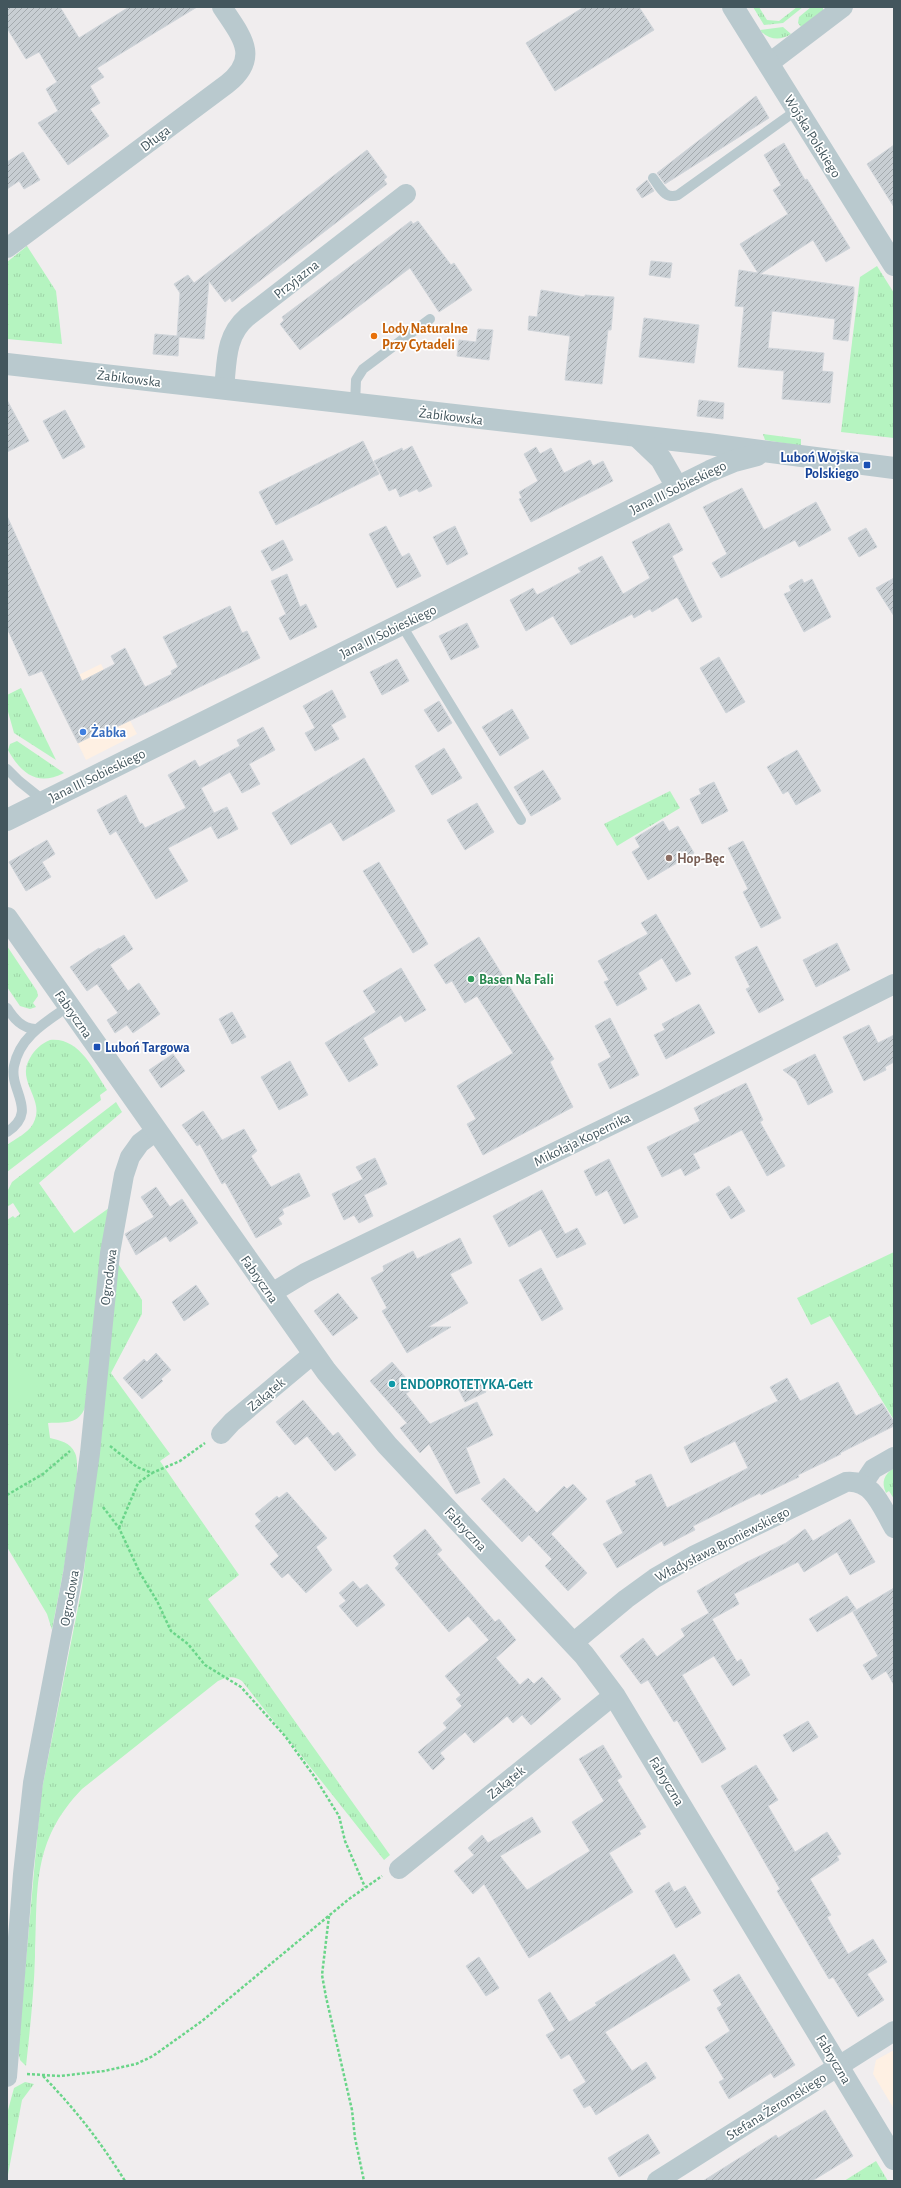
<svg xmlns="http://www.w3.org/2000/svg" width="901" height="2188" font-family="'Alegreya Sans',sans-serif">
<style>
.commercial{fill:#fef0e3}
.grass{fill:url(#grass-tufts)}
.garden{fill:#b5f4c0}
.building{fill:url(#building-hatch);stroke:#d0d5da}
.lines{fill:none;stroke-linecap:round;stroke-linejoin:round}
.path{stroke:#6ad589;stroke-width:2.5;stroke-dasharray:3 2;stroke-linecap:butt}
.service{stroke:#b9c9ce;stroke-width:10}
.minor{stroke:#b9c9ce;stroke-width:20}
.tertiary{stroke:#b9c9ce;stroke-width:22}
.food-dot{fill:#e8710a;stroke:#fff;stroke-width:1.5}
.transit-dot{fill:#1a4fb4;stroke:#fff;stroke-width:1.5}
.shop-dot{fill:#3f7fe0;stroke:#fff;stroke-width:1.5}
.education-dot{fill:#8d6e63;stroke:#fff;stroke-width:1.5}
.leisure-dot{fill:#2e9e5b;stroke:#fff;stroke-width:1.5}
.culture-dot{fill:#0f9aa8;stroke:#fff;stroke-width:1.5}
.labels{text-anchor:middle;stroke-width:3.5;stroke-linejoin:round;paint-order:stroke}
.street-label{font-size:14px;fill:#43565d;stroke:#fff}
.food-label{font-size:14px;font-weight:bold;fill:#c56008;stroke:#fff;text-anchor:start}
.transit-label{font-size:14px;font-weight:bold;fill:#164399;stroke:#fff;text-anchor:end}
.shop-label{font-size:14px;font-weight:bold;fill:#366cbe;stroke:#fff;text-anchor:start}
.education-label{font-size:14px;font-weight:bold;fill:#785e54;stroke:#fff;text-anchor:start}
.leisure-label{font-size:14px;font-weight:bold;fill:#27864d;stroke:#fff;text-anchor:start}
.culture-label{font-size:14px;font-weight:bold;fill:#0d838f;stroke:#fff;text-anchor:start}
</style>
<defs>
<pattern id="grass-tufts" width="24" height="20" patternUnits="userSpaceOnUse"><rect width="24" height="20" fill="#b5f4c0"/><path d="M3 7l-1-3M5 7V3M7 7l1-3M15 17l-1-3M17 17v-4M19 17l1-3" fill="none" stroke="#9dd3a7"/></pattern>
<pattern id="building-hatch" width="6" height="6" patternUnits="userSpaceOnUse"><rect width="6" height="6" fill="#c8ced3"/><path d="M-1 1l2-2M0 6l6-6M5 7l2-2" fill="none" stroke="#a4aaae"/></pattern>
</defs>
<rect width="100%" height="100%" fill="#f0edee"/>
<g class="commercial">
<polygon points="101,664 137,734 86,760 54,695 60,684"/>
<polygon points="894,2050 894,2109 873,2074 876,2060"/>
</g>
<g class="grass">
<polygon points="753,7 759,7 767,20 779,21 797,7 803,7 783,23 764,25"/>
<polygon points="811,7 823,7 823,11 801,27 798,23 799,17"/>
<path d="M783,27L791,34C781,41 768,40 760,30Z"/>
<polygon points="27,246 56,291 62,344 7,339 7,262"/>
<polygon points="877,266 894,293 894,438 841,432 860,277"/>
<polygon points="763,434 801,439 801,446 765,440"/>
<polygon points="21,688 56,760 14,733 7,708 7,695"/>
<path d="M17,741L64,773C38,786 22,775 8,750L10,744Z"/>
<polygon points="670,791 680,808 617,846 604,824"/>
<polygon points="7,946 37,991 38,996 33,1003 36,1007 30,1009 20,1006 7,987"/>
<path d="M50,1040C79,1037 93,1069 107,1090L100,1095L101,1100L7,1172V1145C15,1139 28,1133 33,1124C47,1100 15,1082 30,1058C35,1049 41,1044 50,1040Z"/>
<path d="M116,1102L122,1112L39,1183L74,1233L109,1208L87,1402C80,1425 69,1422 48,1423L50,1438C61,1441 70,1442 75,1453C85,1472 57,1602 52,1630L47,1614L7,1547V1220L13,1216L15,1218L20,1214L13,1203L7,1207V1192L12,1182Z"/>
<polygon points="894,1252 894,1420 830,1316 811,1325 797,1298"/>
<path d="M117,1262L142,1300V1314L111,1373L170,1454L160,1461L239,1575L208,1599L390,1855L384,1860L242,1681C233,1675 227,1677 218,1681L82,1789C31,1842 38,1889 35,1956C34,1993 30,2029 26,2066L20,2060L18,2050L41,1794L82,1587L104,1402Z"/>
<path d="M894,1468V1499L889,1491L886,1493C881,1482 884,1474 894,1468Z"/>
<polygon points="25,2082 34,2084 22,2100 7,2180 7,2114 14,2088"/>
<polygon points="876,2161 888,2181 844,2181"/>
</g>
<polygon class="garden" points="7,1342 38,1389 7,1410"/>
<g class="building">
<polygon points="7,7 60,7 79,38 129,7 197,7 97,68 104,77 90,86 100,103 90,109 109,136 68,165 38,123 58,111 46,89 57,82 39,52 26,59 7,28"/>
<polygon points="584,7 639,7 654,30 555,91 526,43"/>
<polygon points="756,96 769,118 665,184 657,173"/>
<polygon points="784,143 805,180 807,179 850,248 826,262 813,240 760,274 854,287 854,294 848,341 833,339 835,319 772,311 768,348 824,353 822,371 833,372 830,403 782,399 784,371 738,367 744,307 735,306 739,270 758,273 740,244 788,214 773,190 781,185 764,155"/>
<polygon points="894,145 894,207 867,164"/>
<polygon points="367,150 387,177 384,180 387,184 232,302 230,298 225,302 209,281 204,339 179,337 178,356 153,354 155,334 177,336 180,293 174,284 188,275 194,283"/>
<polygon points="23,152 40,180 24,189 19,181 7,189 7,162"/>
<polygon points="647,180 654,191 642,198 636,189"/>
<polygon points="411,221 413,224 418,221 451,265 454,263 472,290 439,312 410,268 300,350 280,324 284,320 282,317"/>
<polygon points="651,261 672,263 670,278 649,275"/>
<polygon points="541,290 585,297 585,295 614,297 611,330 608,330 602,384 565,380 570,336 528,330 529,316 537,317"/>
<polygon points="644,318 699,325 694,363 639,357"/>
<polygon points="478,329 493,330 489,360 457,356 459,340 476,342"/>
<polygon points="7,400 29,441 7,452"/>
<polygon points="699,400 724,403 723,419 697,416"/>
<polygon points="65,410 85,447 63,459 43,421"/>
<polygon points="363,441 379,474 276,525 259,492"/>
<polygon points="412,446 432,486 419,492 417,489 400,497 396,488 389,491 374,461 402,448 403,451"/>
<polygon points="536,447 540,454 551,448 564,473 590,460 593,466 603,461 613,481 531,522 519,499 522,498 519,492 538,481 524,454"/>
<polygon points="742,488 764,530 816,502 831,530 799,547 795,540 721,578 712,563 727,554 703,507"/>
<polygon points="7,516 82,681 115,664 111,656 125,648 145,687 172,674 171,671 178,667 163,637 230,606 242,633 247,631 260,658 104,733 102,731 78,743 42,671 29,676 7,628"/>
<polygon points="669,523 683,550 672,556 702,617 692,622 677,597 652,612 650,609 634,618 632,614 571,645 553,616 526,631 510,600 533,588 537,595 581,572 578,568 602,556 623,594 650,578 632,542"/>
<polygon points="386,526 402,557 409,553 421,576 397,588 369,534"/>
<polygon points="455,526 468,554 447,565 433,537"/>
<polygon points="866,528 877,547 859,557 848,538"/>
<polygon points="283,540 293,560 272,571 261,551"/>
<polygon points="287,574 300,607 306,604 317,627 290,640 279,618 286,614 271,581"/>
<polygon points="894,578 894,616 876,588"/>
<polygon points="802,579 804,583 812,579 831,617 804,632 784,594 791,591 789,586"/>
<polygon points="467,623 479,647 451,660 439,636"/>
<polygon points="719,657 745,702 726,713 700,668"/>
<polygon points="397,659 409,681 382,695 370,672"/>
<polygon points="332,690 346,717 331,725 339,739 315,751 305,733 315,728 303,706"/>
<polygon points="439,701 452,723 438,732 424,710"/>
<polygon points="512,709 529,738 500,756 482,727"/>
<polygon points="263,727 275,750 249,764 260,784 242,793 230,772 201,788 214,813 227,807 238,829 218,839 211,826 168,848 188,881 156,899 116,831 110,835 97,810 126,795 140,824 142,823 145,828 186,808 168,775 195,760 199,767 240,746 237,740"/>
<polygon points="444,748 462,778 432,795 415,766"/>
<polygon points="797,750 821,791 796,805 788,791 783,794 767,767"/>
<polygon points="364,758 395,811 343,841 331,822 291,845 272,813"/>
<polygon points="543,770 561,799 531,816 514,787"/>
<polygon points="714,782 728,811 702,824 690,799 701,794 699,789"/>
<polygon points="477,803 494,832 465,850 447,820"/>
<polygon points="663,821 669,831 678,826 694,853 648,880 632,852 640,847 635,838"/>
<polygon points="47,840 55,854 42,862 51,877 26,891 9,862"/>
<polygon points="743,841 781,918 761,928 743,892 748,889 728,848"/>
<polygon points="379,862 428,944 413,953 363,871"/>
<polygon points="656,914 691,974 676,982 662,958 638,973 647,989 617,1006 604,982 609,980 598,961 648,934 641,923"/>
<polygon points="124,935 133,949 110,965 128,991 139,983 160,1014 133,1033 127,1025 115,1033 107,1020 118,1013 97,984 87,991 70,967 99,948 100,949"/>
<polygon points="479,937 554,1059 550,1062 573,1107 483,1155 467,1124 476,1119 457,1086 513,1053 477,996 465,1003 452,981 446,984 434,965"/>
<polygon points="837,943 850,970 816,987 803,960"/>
<polygon points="757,946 784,1000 759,1013 746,989 750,987 735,957"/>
<polygon points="401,968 426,1010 405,1022 401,1015 363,1038 378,1065 349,1082 325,1043 376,1012 363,991"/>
<polygon points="699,1004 715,1033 666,1059 654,1035 665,1030 662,1024"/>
<polygon points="232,1012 246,1037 232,1044 219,1019"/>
<polygon points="610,1018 639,1075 610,1089 598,1064 611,1057 595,1026"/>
<polygon points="869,1025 878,1043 894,1035 894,1062 885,1067 886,1070 864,1081 843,1037"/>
<polygon points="173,1054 185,1071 161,1088 149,1070"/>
<polygon points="815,1054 833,1092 808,1105 796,1080 783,1070"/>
<polygon points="290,1061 308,1095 279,1110 261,1077"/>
<polygon points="746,1083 763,1120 760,1122 785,1166 767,1176 742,1130 693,1154 700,1168 685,1176 681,1168 662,1177 647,1147 700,1121 694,1108"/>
<polygon points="203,1111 222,1140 244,1129 257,1151 251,1156 271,1187 299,1173 310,1196 282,1209 284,1214 278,1218 282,1224 256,1238 225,1182 222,1184 200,1144 197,1146 182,1125"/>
<polygon points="375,1158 387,1184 364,1195 373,1216 359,1223 354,1215 344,1220 332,1194 363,1179 356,1167"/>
<polygon points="609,1159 638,1217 624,1224 607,1190 596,1196 584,1171"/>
<polygon points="729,1186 745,1211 731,1219 716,1194"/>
<polygon points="156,1187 170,1207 182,1199 198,1223 170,1242 166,1236 136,1255 125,1234 154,1217 141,1197"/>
<polygon points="542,1190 565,1234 577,1228 586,1244 557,1258 541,1229 509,1247 493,1216"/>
<polygon points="460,1238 472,1263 450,1274 468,1303 428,1327 451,1327 407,1353 382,1311 387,1308 371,1278 384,1271 383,1266 413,1251 417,1259"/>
<polygon points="541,1268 563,1309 542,1321 519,1280"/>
<polygon points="196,1285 209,1304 184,1321 172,1302"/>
<polygon points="338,1293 358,1318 333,1336 314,1311"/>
<polygon points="156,1353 171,1370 161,1379 163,1381 142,1399 123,1378 144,1359 147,1362"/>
<polygon points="392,1362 414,1387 406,1394 430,1424 477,1402 493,1435 466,1448 480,1483 456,1494 429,1444 420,1453 400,1428 407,1423 370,1381"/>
<polygon points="479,1378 486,1392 465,1402 458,1388"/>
<polygon points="787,1378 800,1401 838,1382 856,1416 882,1403 894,1422 894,1426 840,1453 841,1454 798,1475 799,1477 761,1495 760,1493 693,1526 695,1530 664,1546 662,1541 617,1568 603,1544 623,1533 606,1501 637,1485 635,1481 651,1474 667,1508 748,1468 735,1441 691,1463 684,1447 778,1401 770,1387"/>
<polygon points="303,1400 333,1436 338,1432 356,1455 335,1471 307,1436 295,1445 276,1422"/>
<polygon points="504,1478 537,1513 564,1486 567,1489 573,1484 587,1499 551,1534 587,1573 568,1591 545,1566 552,1559 529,1535 522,1542 481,1499"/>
<polygon points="287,1492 327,1538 316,1547 332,1570 306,1593 288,1573 282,1578 270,1564 279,1556 255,1526 261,1521 255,1514 277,1496 279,1498"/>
<polygon points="850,1519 875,1562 850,1575 837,1552 804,1572 798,1562 734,1594 739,1604 712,1619 737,1662 741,1659 750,1675 733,1686 714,1656 682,1675 726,1749 702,1763 677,1720 674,1722 648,1680 641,1684 620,1656 643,1638 657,1657 685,1636 681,1629 709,1613 697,1591 745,1563 786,1543 805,1529 813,1541"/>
<polygon points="425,1529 442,1550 437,1554 495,1622 499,1619 516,1640 496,1658 520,1685 528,1678 534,1684 542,1677 561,1699 531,1725 522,1715 513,1723 507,1716 474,1743 465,1732 440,1753 445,1759 433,1770 418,1752 447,1728 443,1723 462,1706 456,1699 461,1695 445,1676 489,1640 468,1616 449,1632 395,1568 399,1564 393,1556"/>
<polygon points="353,1581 360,1589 367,1584 385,1605 357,1627 339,1606 346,1601 339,1593"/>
<polygon points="894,1588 894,1685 886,1671 872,1680 863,1665 878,1656 853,1612"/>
<polygon points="847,1596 856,1609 817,1632 809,1619"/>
<polygon points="808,1721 818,1737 793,1752 783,1735"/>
<polygon points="603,1745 622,1777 617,1780 646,1827 639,1831 641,1834 609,1853 633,1892 529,1958 484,1884 473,1894 454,1871 474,1855 468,1848 482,1835 488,1843 532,1817 541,1832 500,1856 527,1890 590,1851 572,1822 604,1801 579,1759"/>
<polygon points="756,1765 778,1800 768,1806 795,1852 827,1832 841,1854 837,1856 839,1860 810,1879 831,1915 827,1917 848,1954 873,1939 887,1962 867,1974 884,2000 858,2017 833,1977 829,1979 777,1891 780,1889 721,1786"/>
<polygon points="669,1882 674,1892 685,1886 701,1913 676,1928 655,1891"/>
<polygon points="674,1954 690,1980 605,2032 632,2071 646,2062 656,2078 596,2115 590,2105 584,2108 573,2090 586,2082 569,2054 561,2059 546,2035 555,2030 538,2000 550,1992 569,2022 597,2005 595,2003"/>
<polygon points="479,1957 499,1988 486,1996 466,1966"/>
<polygon points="739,1974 795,2065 774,2078 771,2073 729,2099 719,2082 724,2079 705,2047 730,2031 717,2008 722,2005 713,1990"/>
<polygon points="825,2110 853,2156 812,2181 703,2181 776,2135 778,2138"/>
<polygon points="648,2134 660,2153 619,2177 608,2158"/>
</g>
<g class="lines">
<g class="path">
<polyline points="110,1446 137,1467 152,1473 180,1461 205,1443"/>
<polyline points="7,1495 43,1474 70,1451"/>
<polyline points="103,1507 119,1528 140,1573 157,1601 171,1631 188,1644 205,1665 241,1687 285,1736 314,1776 339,1816 345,1841 365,1887"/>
<polyline points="119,1528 138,1483 152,1473"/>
<polyline points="329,1916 322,1975 326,1997 352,2110 355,2138 364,2181"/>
<polyline points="27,2074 60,2076 104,2071 136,2064 153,2056 202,2021 349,1899 382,1876"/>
<path d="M43,2076C76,2110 100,2141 125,2181"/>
</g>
<g class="service">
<path d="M653,178C660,187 665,200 678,195L797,110"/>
<polyline points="355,404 356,380 363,369 430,319"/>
<polyline points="401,624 521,820"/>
<polyline points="7,769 19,781 44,801"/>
<path d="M7,1008C14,1019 22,1028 35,1029"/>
<path d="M7,1132C39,1111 9,1091 14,1066C20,1036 46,1022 69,1006"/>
</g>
<g class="minor">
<polyline points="768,64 843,7"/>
<path d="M7,248L227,84C261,57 241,36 222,7"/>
<path d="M224,389C227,361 225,336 247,317L406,194"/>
<polyline points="270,1294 305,1273 665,1099 894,984"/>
<polyline points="221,1434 232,1422 313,1354"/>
<polyline points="863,1484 873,1469 894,1457"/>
<path d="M573,1643L626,1599L655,1578L695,1555L846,1482C873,1479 882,1508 894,1528"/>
<polyline points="399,1869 614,1695"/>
<polyline points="7,2077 23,1874 33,1783 73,1574 90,1453 110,1253 124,1175 130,1157 140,1143 156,1131"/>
<polyline points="657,2181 894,2031"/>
</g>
<g class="tertiary">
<polyline points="733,7 894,265"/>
<polyline points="7,364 708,444 894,468"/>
<polyline points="638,437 661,459 677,487"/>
<polyline points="7,820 710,471 734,461 757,455"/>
<polyline points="7,918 326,1371 387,1445 584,1655 614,1695 894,2159"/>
</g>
</g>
<circle class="food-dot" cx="374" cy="336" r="4"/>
<g class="transit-dot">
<rect x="863" y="461" width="8" height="8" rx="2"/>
<rect x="93" y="1043" width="8" height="8" rx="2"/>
</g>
<circle class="shop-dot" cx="83" cy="732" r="4"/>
<circle class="education-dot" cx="669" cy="858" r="4"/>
<circle class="leisure-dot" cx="471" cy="979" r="4"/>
<circle class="culture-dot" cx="392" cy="1384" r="4"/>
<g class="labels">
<g class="street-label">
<text transform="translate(813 136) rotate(58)" y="5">Wojska Polskiego</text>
<text transform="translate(155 138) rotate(-37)" y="5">Długa</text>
<text transform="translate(296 279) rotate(-38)" y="5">Przyjazna</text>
<text transform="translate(129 378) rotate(7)" y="5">Żabikowska</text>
<text transform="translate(451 416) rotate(7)" y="5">Żabikowska</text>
<text transform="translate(678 487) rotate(-26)" y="5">Jana III Sobieskiego</text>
<text transform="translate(388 631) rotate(-26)" y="5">Jana III Sobieskiego</text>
<text transform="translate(97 775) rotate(-26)" y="5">Jana III Sobieskiego</text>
<text transform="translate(74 1014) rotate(55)" y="5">Fabryczna</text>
<text transform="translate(582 1139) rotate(-26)" y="5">Mikołaja Kopernika</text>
<text transform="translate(108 1277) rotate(-83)" y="5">Ogrodowa</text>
<text transform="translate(260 1279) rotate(55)" y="5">Fabryczna</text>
<text transform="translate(266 1394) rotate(-40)" y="5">Zakątek</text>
<text transform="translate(466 1529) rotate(47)" y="5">Fabryczna</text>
<text transform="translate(722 1544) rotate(-27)" y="5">Władysława Broniewskiego</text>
<text transform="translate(69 1598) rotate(-80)" y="5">Ogrodowa</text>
<text transform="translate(667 1781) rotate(59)" y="5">Fabryczna</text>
<text transform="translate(506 1782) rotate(-39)" y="5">Zakątek</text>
<text transform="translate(834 2059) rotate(59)" y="5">Fabryczna</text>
<text transform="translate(776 2106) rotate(-32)" y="5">Stefana Żeromskiego</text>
</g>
<g class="food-label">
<text x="382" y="333">Lody Naturalne<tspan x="382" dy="16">Przy Cytadeli</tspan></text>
</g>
<g class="transit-label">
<text x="859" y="462">Luboń Wojska<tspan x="859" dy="16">Polskiego</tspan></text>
<text x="105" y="1052" text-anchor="start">Luboń Targowa</text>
</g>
<g class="shop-label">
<text x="91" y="737">Żabka</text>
</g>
<g class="education-label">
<text x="677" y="863">Hop-Bęc</text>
</g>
<g class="leisure-label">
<text x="479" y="984">Basen Na Fali</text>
</g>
<g class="culture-label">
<text x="400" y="1389">ENDOPROTETYKA-Gett</text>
</g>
</g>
<rect width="901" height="2188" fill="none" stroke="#43565d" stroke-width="16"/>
</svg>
